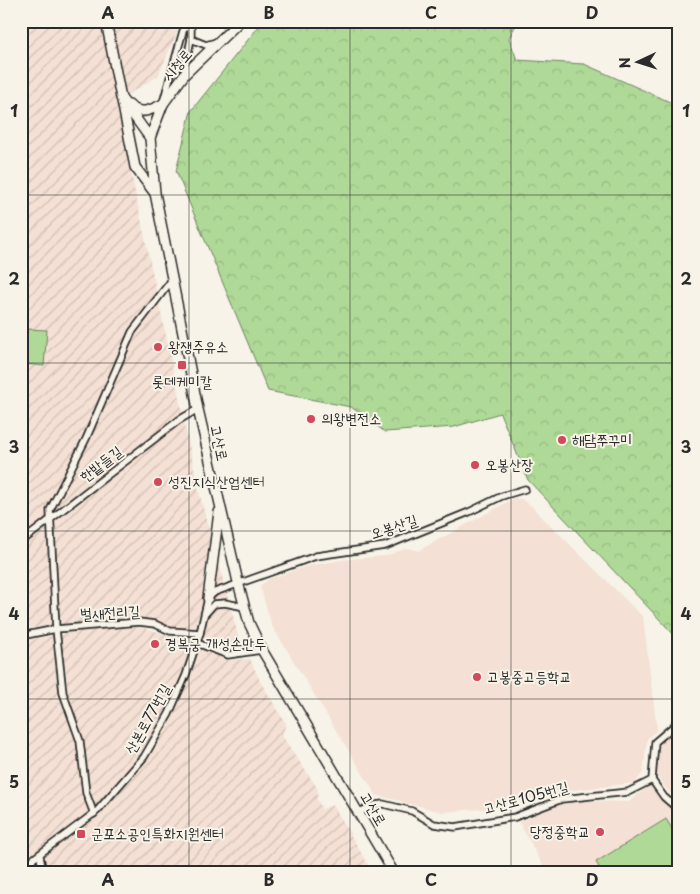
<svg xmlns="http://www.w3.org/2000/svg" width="700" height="894" font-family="'Playpen Sans','Poor Story',sans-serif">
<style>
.built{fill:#f4e0d4}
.industrial{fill:url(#industrial-furrows)}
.forest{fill:url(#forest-crowns);stroke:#6d8261}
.garden{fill:#afd997;stroke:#6d8261}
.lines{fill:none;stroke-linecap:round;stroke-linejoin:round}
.street-casing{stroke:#2b2b2b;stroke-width:9}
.secondary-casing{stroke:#2b2b2b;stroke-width:12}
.street{stroke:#f7f3e8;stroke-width:5.5}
.secondary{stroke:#f7f3e8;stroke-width:9}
.grid{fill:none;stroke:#2b2b2b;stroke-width:1;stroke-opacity:0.55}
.poi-dot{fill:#d1495b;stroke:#f7f3e8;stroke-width:2}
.labels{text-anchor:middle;stroke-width:4;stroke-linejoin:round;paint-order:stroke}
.street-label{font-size:15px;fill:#2b2b2b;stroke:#f7f3e8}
.poi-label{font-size:15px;fill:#2b2b2b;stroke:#f7f3e8;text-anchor:start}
.neatline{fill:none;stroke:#2b2b2b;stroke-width:2}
.grid-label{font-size:16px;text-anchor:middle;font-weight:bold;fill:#2b2b2b}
</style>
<defs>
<pattern id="industrial-furrows" width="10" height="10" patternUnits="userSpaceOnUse" patternTransform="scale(1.25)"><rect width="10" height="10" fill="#f4e0d4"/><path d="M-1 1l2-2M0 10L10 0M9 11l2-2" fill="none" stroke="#d1c0b6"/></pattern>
<pattern id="forest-crowns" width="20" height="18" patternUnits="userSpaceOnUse" patternTransform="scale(1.25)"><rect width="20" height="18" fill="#afd997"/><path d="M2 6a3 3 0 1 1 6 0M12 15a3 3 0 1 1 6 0" fill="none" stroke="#97ba82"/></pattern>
</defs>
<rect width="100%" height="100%" fill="#f7f3e8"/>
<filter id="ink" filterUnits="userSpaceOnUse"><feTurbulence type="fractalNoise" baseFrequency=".02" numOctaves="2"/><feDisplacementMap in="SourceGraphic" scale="10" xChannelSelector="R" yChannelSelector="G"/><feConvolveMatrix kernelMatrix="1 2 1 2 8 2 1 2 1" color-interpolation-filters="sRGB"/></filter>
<g filter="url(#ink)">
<g class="built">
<polygon points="515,498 521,499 530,505 643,617 657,730 647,739 643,772 635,783 556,792 493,808 442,812 376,795 272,626 260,586 269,579 304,567 341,560 385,556 407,548 418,551"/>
<polygon points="679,726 679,805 656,775 660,743"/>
<polygon points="651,784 679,815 679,821 672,828 679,838 679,873 547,873 519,822 555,806 581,801 629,802"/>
</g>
<g class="industrial">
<polygon points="21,21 182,21 158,76 116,102 200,496 240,642 226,644 138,618 21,629"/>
<polygon points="138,626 168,635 228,660 250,659 260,681 286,724 282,736 318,789 317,799 322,809 333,805 373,873 21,873 21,641 81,631"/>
</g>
<polygon class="forest" points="263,21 518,21 509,38 517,60 584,64 679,106 679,640 528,480 500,413 454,427 385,432 351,407 268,391 176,171 191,111"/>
<g class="garden">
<polygon points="27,329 47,330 44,366 24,364"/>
<polygon points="666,819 679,840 679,870 674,873 602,873 596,862"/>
</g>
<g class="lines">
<defs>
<g id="street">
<polyline points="191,39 206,45 216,42"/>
<polyline points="184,73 191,39 191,21"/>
<polyline points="164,99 183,31 190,21"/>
<polyline points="21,542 179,420 198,409"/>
<polyline points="206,613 214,604 225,603 245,607"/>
<polyline points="21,636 56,629 139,622 155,624 170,631 200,633"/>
<polyline points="197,643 228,655 262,650"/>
<polyline points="652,780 664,797 679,810"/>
<polyline points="359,812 375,805 383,804 412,811 434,824 455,827 515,817 562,799 628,792 652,780 655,742 675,725 679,709"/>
<polyline points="94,814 86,793 80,741 63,693 56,629 50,510 86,439 132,332 171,281"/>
<polyline points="40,856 43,873"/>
<polyline points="21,868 97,811 144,757 169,714 186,675 200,633 208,598 215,592 316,556 385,546 469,512 502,496 525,489"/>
</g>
<g id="secondary">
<polyline points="106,21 121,98 150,138 155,193 198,409 238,582 249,623 262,650 394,873"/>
<polyline points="122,101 135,167 154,192"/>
<path d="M129,105C140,116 151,110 163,104"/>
<polyline points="150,138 163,104 184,75 240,21"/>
<polyline points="208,598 219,512"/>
</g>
</defs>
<use href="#street" class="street-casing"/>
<use href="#secondary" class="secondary-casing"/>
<use href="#street" class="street"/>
<use href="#secondary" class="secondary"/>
</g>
</g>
<path class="grid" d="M189,21V873M350,21V873M511,21V873M21,195H679M21,363H679M21,531H679M21,699H679"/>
<g class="poi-dot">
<circle cx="158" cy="347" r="5"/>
<rect x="177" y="360" width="10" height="10" rx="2.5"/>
<circle cx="311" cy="419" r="5"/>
<circle cx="562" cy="440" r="5"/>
<circle cx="475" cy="465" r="5"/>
<circle cx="158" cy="482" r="5"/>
<circle cx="155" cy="644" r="5"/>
<circle cx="477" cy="677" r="5"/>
<circle cx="600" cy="832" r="5"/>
<rect x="76" y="829" width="10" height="10" rx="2.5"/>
</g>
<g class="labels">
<g class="street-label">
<text transform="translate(177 65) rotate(-49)" y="5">시청로</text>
<text transform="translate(219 443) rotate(78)" y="5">고산로</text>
<text transform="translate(101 464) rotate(-37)" y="5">한밭들길</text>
<text transform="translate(394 527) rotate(-18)" y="5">오봉산길</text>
<text transform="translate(110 613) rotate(-3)" y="5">벌새전리길</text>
<text transform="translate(148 719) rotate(-61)" y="5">산본로77번길</text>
<text transform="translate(526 798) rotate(-15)" y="5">고산로105번길</text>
<text transform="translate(373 809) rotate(59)" y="5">고산로</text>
</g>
<g class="poi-label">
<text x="168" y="352">왕쟁주유소</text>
<text x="182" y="387" text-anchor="middle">롯데케미칼</text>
<text x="321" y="424">의왕변전소</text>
<text x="572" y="445">해담쭈꾸미</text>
<text x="485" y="470">오봉산장</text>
<text x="168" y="487">성진지식산업센터</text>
<text x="165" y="649">경복궁 개성손만두</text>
<text x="487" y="682">고봉중고등학교</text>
<text x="590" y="837" text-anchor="end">당정중학교</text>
<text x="91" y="839">군포소공인특화지원센터</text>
</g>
</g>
<rect width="700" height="894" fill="none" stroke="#f7f3e8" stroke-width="55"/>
<g transform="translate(638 62) rotate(266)" stroke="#f7f3e8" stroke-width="4" paint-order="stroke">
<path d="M0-4L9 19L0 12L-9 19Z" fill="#2b2b2b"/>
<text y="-8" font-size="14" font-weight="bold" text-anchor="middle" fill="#2b2b2b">N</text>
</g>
<rect x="28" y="28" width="644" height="838" class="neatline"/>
<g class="grid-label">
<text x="108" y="19">A</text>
<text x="269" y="19">B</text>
<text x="431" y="19">C</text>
<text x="592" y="19">D</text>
<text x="14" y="117">1</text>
<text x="686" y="117">1</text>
<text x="14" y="285">2</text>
<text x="686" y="285">2</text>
<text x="14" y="453">3</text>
<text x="686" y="453">3</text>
<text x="14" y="620">4</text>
<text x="686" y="620">4</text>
<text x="14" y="788">5</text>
<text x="686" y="788">5</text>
<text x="108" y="886">A</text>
<text x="269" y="886">B</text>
<text x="431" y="886">C</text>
<text x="592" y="886">D</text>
</g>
</svg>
